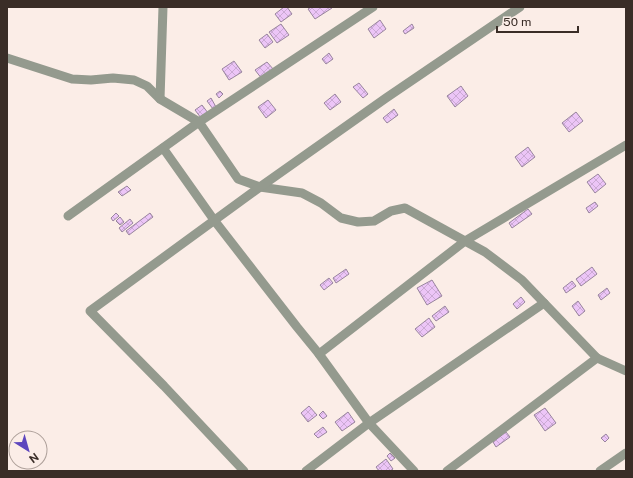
<svg xmlns="http://www.w3.org/2000/svg" width="633" height="478" font-family="'Public Sans',sans-serif">
<style>
.building{fill:url(#building-cross-hatch);stroke:#99859e}
.lines{fill:none;stroke-linecap:round;stroke-linejoin:round}
.street{stroke:#949a8e;stroke-width:9}
</style>
<defs>
<pattern id="building-cross-hatch" width="8" height="8" patternUnits="userSpaceOnUse"><rect width="8" height="8" fill="#ecc5f7"/><path d="M0 0l8 8M0 8l8-8" fill="none" stroke="#cbaad4"/></pattern>
</defs>
<rect width="100%" height="100%" fill="#fbede7"/>
<g class="building">
<polygon points="284,7 287,7 292,14 281,22 275,14"/>
<polygon points="311,7 332,7 332,8 315,19 308,9"/>
<polygon points="380,20 386,29 374,38 368,29"/>
<polygon points="281,24 289,35 277,43 269,32"/>
<polygon points="412,24 414,28 405,34 403,31"/>
<polygon points="267,34 273,42 265,48 259,40"/>
<polygon points="329,53 333,59 326,64 322,59"/>
<polygon points="234,61 242,72 229,80 222,69"/>
<polygon points="267,62 274,70 262,79 255,70"/>
<polygon points="359,83 368,94 363,98 353,87"/>
<polygon points="461,86 468,96 455,107 447,96"/>
<polygon points="220,91 223,94 219,98 216,94"/>
<polygon points="335,94 341,102 330,110 324,103"/>
<polygon points="211,98 216,107 213,109 207,101"/>
<polygon points="268,100 276,110 266,118 258,107"/>
<polygon points="202,105 208,113 201,118 195,110"/>
<polygon points="394,109 398,115 387,123 383,118"/>
<polygon points="576,112 583,121 569,132 562,123"/>
<polygon points="528,147 535,157 522,167 515,157"/>
<polygon points="598,174 606,184 595,193 587,182"/>
<polygon points="127,186 131,190 122,196 118,192"/>
<polygon points="595,202 598,206 589,213 586,208"/>
<polygon points="528,209 532,214 512,228 509,223"/>
<polygon points="116,213 119,216 113,221 111,218"/>
<polygon points="150,213 153,217 129,235 126,231"/>
<polygon points="120,217 124,222 120,225 116,221"/>
<polygon points="130,219 133,223 122,232 119,228"/>
<polygon points="592,267 597,274 581,286 576,279"/>
<polygon points="346,269 349,274 336,283 333,278"/>
<polygon points="329,278 333,283 324,290 320,285"/>
<polygon points="432,280 442,296 427,305 417,288"/>
<polygon points="572,281 576,286 566,293 563,288"/>
<polygon points="607,288 610,293 601,300 598,295"/>
<polygon points="521,297 525,302 517,309 513,304"/>
<polygon points="578,301 585,311 579,316 572,306"/>
<polygon points="445,306 449,312 436,321 432,316"/>
<polygon points="429,318 435,327 422,337 415,329"/>
<polygon points="309,406 317,415 308,422 301,413"/>
<polygon points="545,408 556,423 545,431 534,415"/>
<polygon points="323,411 327,416 323,419 319,415"/>
<polygon points="348,412 355,422 342,431 335,422"/>
<polygon points="323,427 327,432 318,438 314,434"/>
<polygon points="506,432 510,437 496,447 493,442"/>
<polygon points="606,434 609,438 605,442 601,438"/>
<polygon points="390,453 395,458 391,461 387,456"/>
<polygon points="386,459 393,469 390,471 379,471 376,467"/>
</g>
<g class="lines">
<g class="street">
<polyline points="7,58 72,79 91,80 113,78 134,80 147,86 160,99 199,122 238,179 260,187 302,193 321,203 341,218 358,222 374,221 391,211 405,208 485,252 522,280 597,358 626,371"/>
<polyline points="160,99 163,7"/>
<polyline points="163,148 214,220 297,327 319,354 369,423 414,471"/>
<polyline points="68,216 199,122 373,7"/>
<polyline points="319,354 465,241 626,145"/>
<polyline points="244,471 164,386 90,311 260,187 386,98 520,7"/>
<polyline points="306,471 369,423 544,303"/>
<polyline points="447,471 597,358"/>
<polyline points="600,471 626,453"/>
</g>
</g>
<rect width="633" height="478" fill="none" stroke="#3a2d27" stroke-width="16"/>
<g transform="translate(28 450) rotate(143)"><circle r="19" fill="#fbede7" stroke="#aea09a"/>
<path d="M0-3L7 15L0 10L-7 15Z" fill="#5d46be"/>
<text y="-6" font-size="11" font-weight="bold" text-anchor="middle" fill="#3a2d27">N</text>
</g>
<path d="M497 26v6h81v-6" fill="none" stroke="#3a2d27" stroke-width="2"/>
<text x="503" y="26" font-size="12" fill="#3a2d27" stroke="#fbede7" stroke-width="3" paint-order="stroke">50 m</text>
</svg>
